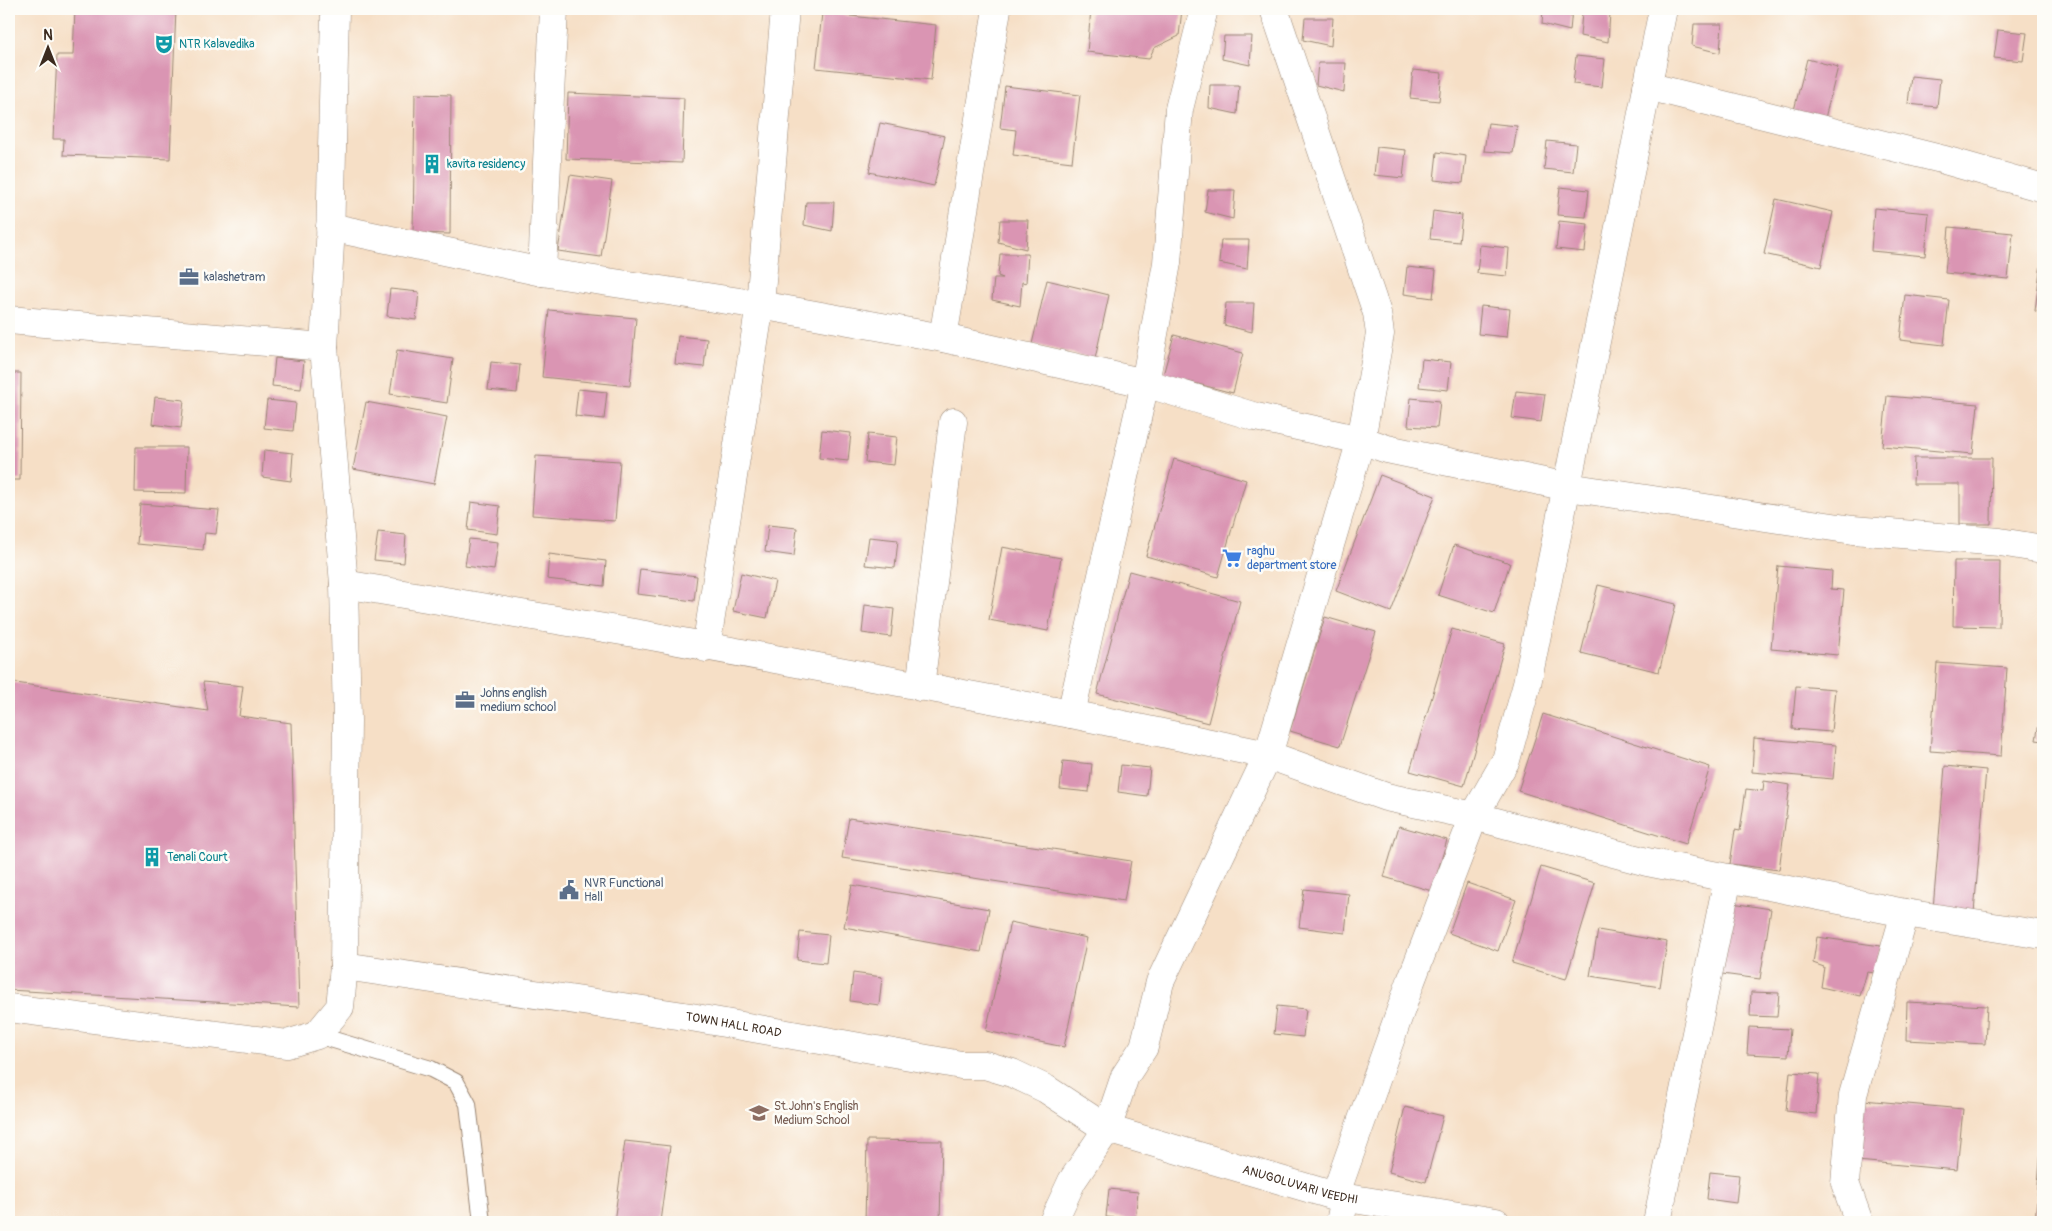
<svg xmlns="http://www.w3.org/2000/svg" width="2052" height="1231" font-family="Pangolin,sans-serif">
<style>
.building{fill:#da95b3}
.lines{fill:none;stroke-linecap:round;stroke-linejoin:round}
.service-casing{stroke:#988472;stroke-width:18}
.minor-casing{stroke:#988472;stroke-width:29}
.service{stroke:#fff;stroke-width:16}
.minor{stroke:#fff;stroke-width:28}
.labels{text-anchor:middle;stroke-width:5;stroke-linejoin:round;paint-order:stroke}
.culture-label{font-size:12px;fill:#0d838f;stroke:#fdfcf7;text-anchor:start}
.service-label{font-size:12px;fill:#4e5e75;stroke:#fdfcf7;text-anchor:start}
.shop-label{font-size:12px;fill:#366cbe;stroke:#fdfcf7;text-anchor:start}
.street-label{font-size:12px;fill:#3b2a1e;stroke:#fdfcf7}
.education-label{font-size:12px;fill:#785e54;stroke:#fdfcf7;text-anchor:start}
</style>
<rect width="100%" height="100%" fill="#fdfcf7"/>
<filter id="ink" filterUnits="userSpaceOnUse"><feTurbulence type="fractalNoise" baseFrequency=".02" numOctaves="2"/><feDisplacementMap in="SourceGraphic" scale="10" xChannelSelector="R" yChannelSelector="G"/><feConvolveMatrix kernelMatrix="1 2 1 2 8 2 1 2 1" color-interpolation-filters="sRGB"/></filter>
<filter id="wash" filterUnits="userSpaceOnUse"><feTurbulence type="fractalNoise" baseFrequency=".0096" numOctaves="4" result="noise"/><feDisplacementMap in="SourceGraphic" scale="20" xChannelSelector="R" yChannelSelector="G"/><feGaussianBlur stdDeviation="1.12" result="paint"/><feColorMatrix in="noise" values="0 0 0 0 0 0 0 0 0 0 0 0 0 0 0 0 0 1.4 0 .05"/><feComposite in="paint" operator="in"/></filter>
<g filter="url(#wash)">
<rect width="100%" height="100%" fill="#f6dfc6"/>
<g id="blocks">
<g class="building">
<polygon points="75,9 176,9 170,159 63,155 64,139 53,139 57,55 73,55"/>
<polygon points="1091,9 1182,9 1179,36 1154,48 1149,59 1087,52"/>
<polygon points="1543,9 1572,9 1570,31 1542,24"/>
<polygon points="822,13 936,25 931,80 816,68"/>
<polygon points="1582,13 1610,13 1608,42 1580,36"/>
<polygon points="1305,18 1333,18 1331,46 1303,40"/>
<polygon points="1694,24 1722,24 1720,53 1692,46"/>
<polygon points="1998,30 2027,33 2023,61 1994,58"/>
<polygon points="1224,36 1252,36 1250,65 1222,59"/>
<polygon points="1576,56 1605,59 1602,87 1573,84"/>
<polygon points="1807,59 1838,67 1824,122 1793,114"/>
<polygon points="1318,63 1346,63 1344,92 1316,85"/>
<polygon points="1413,70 1442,73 1439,101 1410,98"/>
<polygon points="1911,76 1940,79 1937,107 1908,104"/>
<polygon points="1210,85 1239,85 1237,114 1209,108"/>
<polygon points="1005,86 1080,95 1072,162 1013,155 1016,130 1000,128"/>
<polygon points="568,93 684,98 682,163 566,159"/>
<polygon points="415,94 451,95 450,234 413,233"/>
<polygon points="880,123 945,136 934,186 869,172"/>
<polygon points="1488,123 1517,126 1513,153 1484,151"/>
<polygon points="1547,141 1576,144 1573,172 1544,169"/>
<polygon points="1377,147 1406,150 1403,178 1374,175"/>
<polygon points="1437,152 1466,156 1463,183 1434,180"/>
<polygon points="570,175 612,181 601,257 558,251"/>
<polygon points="1560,187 1589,190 1586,217 1557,215"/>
<polygon points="1208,190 1235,190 1233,219 1205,212"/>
<polygon points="1776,199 1833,212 1821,267 1764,254"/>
<polygon points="806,202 834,202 832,231 804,225"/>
<polygon points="1874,208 1929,213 1925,256 1871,251"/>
<polygon points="1433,211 1462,215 1459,242 1430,239"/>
<polygon points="1000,220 1028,220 1026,249 998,242"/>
<polygon points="1559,221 1588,224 1585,252 1556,249"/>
<polygon points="1949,227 2013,233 2008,279 1945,273"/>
<polygon points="1221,240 1249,240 1247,269 1219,263"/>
<polygon points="1480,245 1509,248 1507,276 1477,273"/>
<polygon points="1000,254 1028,254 1026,283 1022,282 1020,306 992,300 994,278 1003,278 998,276"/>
<polygon points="2042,254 2043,254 2043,313 2035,311"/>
<polygon points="1407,267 1436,270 1433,298 1404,294"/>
<polygon points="1047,280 1109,295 1095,359 1032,344"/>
<polygon points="390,289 419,292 416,320 387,316"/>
<polygon points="1905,295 1949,300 1944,345 1900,340"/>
<polygon points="1226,303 1254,303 1252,332 1224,325"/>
<polygon points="1481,306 1510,309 1507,337 1478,334"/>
<polygon points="549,310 636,318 630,386 542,377"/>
<polygon points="1174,335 1243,353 1233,393 1163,375"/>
<polygon points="678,336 707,339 704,367 675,364"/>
<polygon points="397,350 453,359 447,403 390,394"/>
<polygon points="275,358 304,361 301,389 272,386"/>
<polygon points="1422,359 1451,362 1448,390 1419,387"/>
<polygon points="491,362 520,365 517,393 488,390"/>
<polygon points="9,373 21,373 20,480 9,480"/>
<polygon points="578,389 607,392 604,419 575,416"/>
<polygon points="1516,391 1545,394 1541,422 1512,418"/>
<polygon points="1887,396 1978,404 1973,454 1882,446"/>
<polygon points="155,397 184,400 181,428 152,424"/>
<polygon points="1411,398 1440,401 1437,428 1408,426"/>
<polygon points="267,400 296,403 293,431 264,428"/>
<polygon points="366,402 447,417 434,484 353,469"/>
<polygon points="822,430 851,433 848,461 819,458"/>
<polygon points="868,434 897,437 894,465 865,462"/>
<polygon points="136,447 187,447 186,493 135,492"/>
<polygon points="264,450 293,453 291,481 262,477"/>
<polygon points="536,456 620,461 615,521 532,515"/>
<polygon points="1914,458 1992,458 1991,524 1960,524 1960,484 1913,484"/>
<polygon points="1174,459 1246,480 1218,577 1146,556"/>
<polygon points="1380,475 1435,496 1391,612 1336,591"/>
<polygon points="471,502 500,506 497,534 468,530"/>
<polygon points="140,504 219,510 216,534 205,533 203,550 137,544"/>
<polygon points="768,525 797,528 794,556 765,552"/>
<polygon points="378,532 406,535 404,563 374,560"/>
<polygon points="869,537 898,540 895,568 865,565"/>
<polygon points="469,539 498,542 494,570 465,566"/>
<polygon points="1454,545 1510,563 1494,613 1438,595"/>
<polygon points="1002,547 1061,558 1048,631 989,620"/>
<polygon points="549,554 606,561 604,586 547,579"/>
<polygon points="1954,561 2000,561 1999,627 1953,626"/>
<polygon points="1778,566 1832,571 1831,589 1844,590 1838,655 1771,649"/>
<polygon points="640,569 697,576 694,601 637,594"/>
<polygon points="1129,571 1240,601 1208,723 1097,694"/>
<polygon points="741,573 775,581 767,618 733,611"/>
<polygon points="1598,585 1676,604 1659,672 1581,653"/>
<polygon points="865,605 894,609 891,637 862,633"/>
<polygon points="1325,617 1376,632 1340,746 1290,731"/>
<polygon points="1452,629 1505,644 1464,786 1410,771"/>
<polygon points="1937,663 2007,668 2001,756 1930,751"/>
<polygon points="9,682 208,711 203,682 243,686 239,716 291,723 299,1007 9,990"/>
<polygon points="1796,686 1835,689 1831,732 1792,729"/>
<polygon points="2042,706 2043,706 2043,741 2036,740"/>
<polygon points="1543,714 1710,767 1686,844 1518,791"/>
<polygon points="1754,738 1836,745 1833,779 1752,772"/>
<polygon points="1063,761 1092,764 1089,792 1060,789"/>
<polygon points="1121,765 1150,768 1147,796 1118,792"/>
<polygon points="1945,766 1986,770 1974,913 1933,909"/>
<polygon points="1764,781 1790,785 1779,870 1730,864 1735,830 1740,831 1746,789 1763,791"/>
<polygon points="849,818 1131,861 1124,901 842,858"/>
<polygon points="1399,826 1447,840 1432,891 1384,877"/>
<polygon points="1541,867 1595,883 1566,979 1512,963"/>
<polygon points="1467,883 1516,900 1498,951 1449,933"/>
<polygon points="852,885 989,909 981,952 844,927"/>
<polygon points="1304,889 1349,894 1345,933 1299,927"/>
<polygon points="1732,903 1771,909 1760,979 1722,974"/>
<polygon points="1010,922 1087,938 1064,1047 986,1031"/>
<polygon points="1598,930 1667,942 1660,987 1590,976"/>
<polygon points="800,932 829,935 826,963 797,960"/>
<polygon points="1817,937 1881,946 1875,973 1867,972 1860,996 1821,987 1824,967 1813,963"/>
<polygon points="853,973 882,977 879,1005 850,1001"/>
<polygon points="1751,992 1779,993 1777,1017 1750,1016"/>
<polygon points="1907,1002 1987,1006 1985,1044 1906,1040"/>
<polygon points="1277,1006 1306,1009 1303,1037 1274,1034"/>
<polygon points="1749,1027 1790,1029 1788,1056 1747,1054"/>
<polygon points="1790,1072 1819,1074 1816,1114 1786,1111"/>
<polygon points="1863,1100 1963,1109 1957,1170 1857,1161"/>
<polygon points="1405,1107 1443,1116 1426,1182 1389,1172"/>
<polygon points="2042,1136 2043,1222 2035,1222"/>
<polygon points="867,1140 942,1141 940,1222 865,1222"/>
<polygon points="625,1141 670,1146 660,1222 614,1222"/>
<polygon points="1710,1172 1739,1175 1736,1203 1707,1199"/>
<polygon points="1109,1189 1138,1192 1135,1220 1106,1217"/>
<polygon points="1880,1219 1903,1221 1903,1222 1880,1222"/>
</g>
</g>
</g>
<g filter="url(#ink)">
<use href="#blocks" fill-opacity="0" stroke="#988472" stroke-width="1"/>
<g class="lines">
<defs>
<polyline id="service" points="317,1035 431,1069 456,1082 468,1104 482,1222"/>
<g id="minor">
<polyline points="1647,86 1941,159 2043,188"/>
<polyline points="330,227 542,272 760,305 943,338 1145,383 1256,417 1361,440 1387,449 1568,487 1732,512 1853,530 2000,542 2043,549"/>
<polyline points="542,272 554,9"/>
<polyline points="9,320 324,347"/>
<polyline points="943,338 997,9"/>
<polyline points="344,584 640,634 1071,714 1268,755 1386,797 1474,816 1647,862 1905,913 2043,935"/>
<polyline points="706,648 760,305 785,9"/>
<polyline points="920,687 953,422"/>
<polyline points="1071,714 1145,383 1167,263 1179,109 1204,9"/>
<path id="s1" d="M344,966L691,1017L961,1065H985L1012,1073L1046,1089L1107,1129L1335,1196L1496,1222"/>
<polyline points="9,1008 287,1044 317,1035 340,1007 344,966 347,721 344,584 324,347 330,244 335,9"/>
<polyline points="1335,1196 1411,981 1474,816 1506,760 1527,684 1663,9"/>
<polyline points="1053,1222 1072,1181 1107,1129 1125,1076 1144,1047 1160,982 1268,755 1361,440 1380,334 1377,313 1274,9"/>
<polyline points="1340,1222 1345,1198"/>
<polyline points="1657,1222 1728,878"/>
<polyline points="1859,1222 1845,1183 1853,1095 1905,913"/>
</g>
</defs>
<use href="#service" class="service-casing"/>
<use href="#minor" class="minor-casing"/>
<use href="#service" class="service"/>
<use href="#minor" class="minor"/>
</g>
</g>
<defs>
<symbol id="theatre-bare" viewBox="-9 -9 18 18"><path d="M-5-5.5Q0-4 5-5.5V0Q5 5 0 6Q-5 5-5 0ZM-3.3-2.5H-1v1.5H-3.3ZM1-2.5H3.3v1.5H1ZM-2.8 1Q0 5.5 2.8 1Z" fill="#0f9aa8" stroke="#fdfcf7" stroke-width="2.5" paint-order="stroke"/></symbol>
<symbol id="building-bare" viewBox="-9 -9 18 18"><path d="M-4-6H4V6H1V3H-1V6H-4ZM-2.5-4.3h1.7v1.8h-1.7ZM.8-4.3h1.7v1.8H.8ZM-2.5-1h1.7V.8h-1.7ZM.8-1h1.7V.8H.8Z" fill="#0f9aa8" stroke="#fdfcf7" stroke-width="2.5" paint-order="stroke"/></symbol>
<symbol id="office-bare" viewBox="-9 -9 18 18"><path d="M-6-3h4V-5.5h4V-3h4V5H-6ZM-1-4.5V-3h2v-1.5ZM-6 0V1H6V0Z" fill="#5c6f8a" stroke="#fdfcf7" stroke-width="2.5" paint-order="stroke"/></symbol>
<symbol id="supermarket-bare" viewBox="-9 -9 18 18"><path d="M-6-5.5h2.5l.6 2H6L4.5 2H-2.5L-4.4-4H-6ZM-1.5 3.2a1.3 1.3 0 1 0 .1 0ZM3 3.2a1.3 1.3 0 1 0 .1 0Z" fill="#3f7fe0" stroke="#fdfcf7" stroke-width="2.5" paint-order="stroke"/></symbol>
<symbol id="civic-bare" viewBox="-9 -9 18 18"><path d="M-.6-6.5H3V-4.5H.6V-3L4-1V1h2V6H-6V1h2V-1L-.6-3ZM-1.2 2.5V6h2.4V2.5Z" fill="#5c6f8a" stroke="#fdfcf7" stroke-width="2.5" paint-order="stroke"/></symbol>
<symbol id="school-bare" viewBox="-9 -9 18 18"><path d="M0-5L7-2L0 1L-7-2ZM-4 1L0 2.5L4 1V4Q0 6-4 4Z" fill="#8d6e63" stroke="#fdfcf7" stroke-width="2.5" paint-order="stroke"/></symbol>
</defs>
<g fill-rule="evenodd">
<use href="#theatre-bare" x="150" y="30" width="28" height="28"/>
<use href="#building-bare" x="418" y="150" width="28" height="28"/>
<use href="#office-bare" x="175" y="263" width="28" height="28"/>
<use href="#supermarket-bare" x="1218" y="544" width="28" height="28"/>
<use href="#office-bare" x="451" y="686" width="28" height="28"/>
<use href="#building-bare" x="138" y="843" width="28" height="28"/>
<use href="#civic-bare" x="555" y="876" width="28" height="28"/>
<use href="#school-bare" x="745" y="1099" width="28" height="28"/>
</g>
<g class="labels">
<g class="culture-label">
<text x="179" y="48">NTR Kalavedika</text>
<text x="447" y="168">kavita residency</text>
<text x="167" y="861">Tenali Court</text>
</g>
<g class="service-label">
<text x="204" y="281">kalashetram</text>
<text x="480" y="697">Johns english<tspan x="480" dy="14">medium school</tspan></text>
<text x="584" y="887">NVR Functional<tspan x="584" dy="14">Hall</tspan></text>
</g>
<g class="shop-label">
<text x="1247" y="555">raghu<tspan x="1247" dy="14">department store</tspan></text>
</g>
<g class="street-label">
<text dy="4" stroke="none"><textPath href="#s1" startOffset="394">TOWN HALL ROAD</textPath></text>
<text dy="4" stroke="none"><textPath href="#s1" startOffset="989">ANUGOLUVARI VEEDHI</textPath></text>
</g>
<g class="education-label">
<text x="774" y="1110">St.John's English<tspan x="774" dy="14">Medium School</tspan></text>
</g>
</g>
<rect width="2052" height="1231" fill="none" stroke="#fdfcf7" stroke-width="30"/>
<g transform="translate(48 48)" stroke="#fdfcf7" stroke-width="4" paint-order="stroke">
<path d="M0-4L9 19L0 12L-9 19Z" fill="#3b2a1e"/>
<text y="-8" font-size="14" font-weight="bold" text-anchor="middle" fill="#3b2a1e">N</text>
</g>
</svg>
